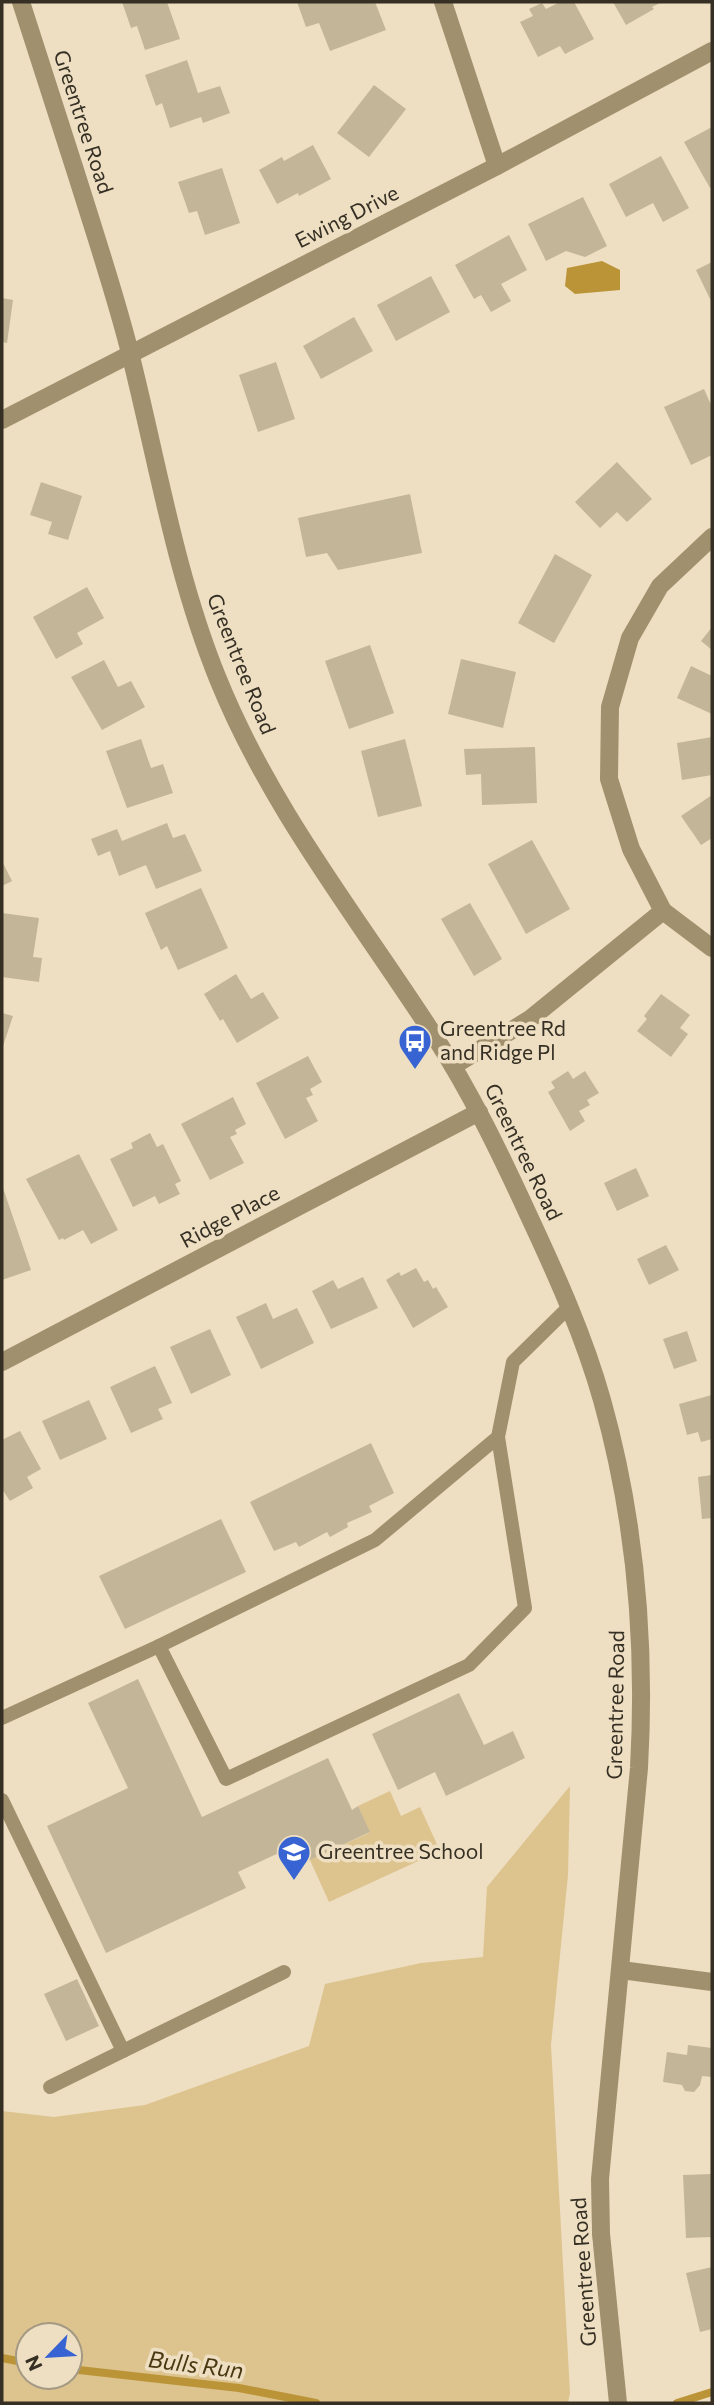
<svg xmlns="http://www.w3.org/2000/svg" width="714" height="2405" font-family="Commissioner,sans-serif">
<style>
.green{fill:#ddc38e;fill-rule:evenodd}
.water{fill:#bc9438}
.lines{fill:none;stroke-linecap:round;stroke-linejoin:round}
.stream{stroke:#bc9438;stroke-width:8}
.building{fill:#c3b598}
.service{stroke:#a1906d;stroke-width:14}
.minor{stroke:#a1906d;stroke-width:18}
.tertiary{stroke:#a1906d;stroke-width:18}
.labels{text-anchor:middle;stroke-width:7;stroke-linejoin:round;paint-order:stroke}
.street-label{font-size:21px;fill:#352f24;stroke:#eedfc2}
.poi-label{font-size:21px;fill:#352f24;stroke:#eedfc2;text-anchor:start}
.water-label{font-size:23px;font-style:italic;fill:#493811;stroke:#eedfc2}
</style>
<rect width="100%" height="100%" fill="#eedfc2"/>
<g class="green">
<path d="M570,1786L568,1875L551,2045L570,2393L568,2403H2V2111L54,2117L145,2105L309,2046L325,1984L421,1963L483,1957L487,1887ZM28,2335H70V2377H28Z"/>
<polygon points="390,1791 401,1816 420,1807 440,1851 329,1902 310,1860 369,1833 358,1806"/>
</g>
<polygon class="water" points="602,261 620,270 620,290 575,294 565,286 567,268"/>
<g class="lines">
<g class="stream">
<polyline points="2,2358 28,2363"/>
<polyline points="70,2369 239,2388 316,2403"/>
<polyline points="677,2403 712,2392"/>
</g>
</g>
<g class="building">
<polygon points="122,2 167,2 180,39 145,50 137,26 131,28"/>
<polygon points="297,2 375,2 386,30 330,51 319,23 306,27"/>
<polygon points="560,2 574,2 594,39 565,54 560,46 538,57 520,22 533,16 529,9 542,3 546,9"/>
<polygon points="613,2 662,2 652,7 654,9 626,25"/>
<polygon points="187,60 198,93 220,86 230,113 203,123 201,117 170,128 162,103 156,106 145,75"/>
<polygon points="374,85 406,109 369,157 337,133"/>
<polygon points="712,127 712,186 710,188 684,142"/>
<polygon points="313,145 331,179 299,196 298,193 277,204 259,170 282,157 284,161"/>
<polygon points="661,156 689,208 663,222 653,203 626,217 609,184"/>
<polygon points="222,168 240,223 205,235 197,211 189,213 178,182"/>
<polygon points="583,197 607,246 585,257 566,251 546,261 528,224"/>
<polygon points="509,235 527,270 501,284 511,301 491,312 481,295 474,299 455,265"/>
<polygon points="712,262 712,303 696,270"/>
<polygon points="431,276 450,312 396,341 377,305"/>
<polygon points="2,298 13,300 7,343 2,342"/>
<polygon points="354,317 373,351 321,379 303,346"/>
<polygon points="276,362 295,419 258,432 239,375"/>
<polygon points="704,389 712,407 712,455 691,465 664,407"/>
<polygon points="617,462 652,499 627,522 617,512 600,528 575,502"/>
<polygon points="41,482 82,496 68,540 48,534 52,522 30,515"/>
<polygon points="410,494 422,553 338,570 327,553 306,557 298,518"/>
<polygon points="555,554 592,575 554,643 518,623"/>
<polygon points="87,587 104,618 77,633 83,644 56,659 33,617"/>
<polygon points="712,627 712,650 701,641"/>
<polygon points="370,645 394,713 349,729 325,661"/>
<polygon points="461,659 516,672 503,728 448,714"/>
<polygon points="104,660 118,687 131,681 145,707 102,730 71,677"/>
<polygon points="691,666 712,676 712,714 677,698"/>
<polygon points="712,737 712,775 682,780 677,743"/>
<polygon points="141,739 151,768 163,764 173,793 127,808 106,751"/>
<polygon points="405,739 422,806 378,817 361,751"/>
<polygon points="535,747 537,803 482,805 481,774 466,775 464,749"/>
<polygon points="712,795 712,838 701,845 681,816"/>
<polygon points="167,823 173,838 185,834 202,871 156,889 146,865 119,876 110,851 98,856 91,839 117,829 122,841"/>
<polygon points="532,840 570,909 526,934 488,864"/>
<polygon points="2,861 12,881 2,886"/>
<polygon points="201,888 228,948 178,970 167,946 161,950 145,913"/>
<polygon points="470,903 502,959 474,976 441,919"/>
<polygon points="2,913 39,918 33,957 42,958 39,982 2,977"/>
<polygon points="236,974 251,999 263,992 279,1018 237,1043 223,1019 220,1021 204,994"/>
<polygon points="661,994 690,1015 680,1028 688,1034 671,1057 637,1031 647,1019 644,1016"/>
<polygon points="2,1013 13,1016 2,1049"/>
<polygon points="308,1056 322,1082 310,1089 313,1095 306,1098 318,1121 285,1139 256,1083"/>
<polygon points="568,1071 573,1079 585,1071 599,1093 587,1100 590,1105 579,1111 585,1121 570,1131 548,1092 555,1088 551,1082"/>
<polygon points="233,1097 246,1124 235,1130 237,1134 230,1137 244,1163 210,1180 181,1124"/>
<polygon points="150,1133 157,1147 163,1144 181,1181 175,1184 180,1194 159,1204 155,1196 133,1207 110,1159 133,1148 131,1143"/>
<polygon points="79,1154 118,1230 91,1244 83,1230 64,1240 63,1238 59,1240 26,1179"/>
<polygon points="636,1168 649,1196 617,1211 604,1183"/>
<polygon points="2,1185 31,1270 2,1280"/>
<polygon points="666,1245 679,1270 649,1285 637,1259"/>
<polygon points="416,1268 424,1282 428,1280 433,1289 436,1287 448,1307 413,1328 386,1280 399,1272 401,1276"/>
<polygon points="363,1277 378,1308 331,1329 312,1291 333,1280 338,1289"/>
<polygon points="266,1303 273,1319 297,1308 314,1343 261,1369 236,1317"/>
<polygon points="210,1329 231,1375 191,1394 170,1347"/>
<polygon points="687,1331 697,1361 674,1369 663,1339"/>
<polygon points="155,1366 172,1403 158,1409 163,1419 131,1433 110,1387"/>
<polygon points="712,1395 712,1439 701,1442 698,1432 687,1435 679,1404"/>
<polygon points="89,1400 107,1439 60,1460 42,1421"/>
<polygon points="20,1431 41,1469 27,1477 33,1488 10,1501 2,1489 2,1440"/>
<polygon points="371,1443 394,1493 369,1506 372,1512 347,1523 348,1527 330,1537 327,1532 299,1547 296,1542 274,1551 250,1502"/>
<polygon points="712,1475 712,1518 702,1519 698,1477"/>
<polygon points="221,1519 246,1572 125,1629 99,1576"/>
<polygon points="138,1679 202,1817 328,1758 352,1810 358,1806 370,1832 310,1860 292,1870 283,1851 238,1872 246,1888 106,1953 47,1826 128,1788 88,1703"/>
<polygon points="459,1693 484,1745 513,1731 525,1758 446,1796 435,1772 398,1790 372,1734"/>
<polygon points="77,1979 99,2026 66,2041 44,1994"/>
<polygon points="688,2045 712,2048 712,2077 702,2076 700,2085 694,2092 685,2091 682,2085 663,2082 667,2052 687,2055"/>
<polygon points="712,2174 712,2237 686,2238 683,2175"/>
<polygon points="712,2267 712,2329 700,2332 686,2273"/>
</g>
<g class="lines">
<g class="service">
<polyline points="498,1437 375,1540 159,1646 226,1779 469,1665 525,1608 498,1437 513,1362 569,1307"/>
<polyline points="2,1718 159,1646"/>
<polyline points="2,1800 123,2051 284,1972"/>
<polyline points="50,2087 123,2051"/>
</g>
<g class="minor">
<polyline points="443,2 497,166"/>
<polyline points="2,420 497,166 712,51"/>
<polyline points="712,537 660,586 630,638 610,707 609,779 631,849 663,911 712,948"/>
<polyline points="453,1066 530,1019 663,911"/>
<polyline points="2,1362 479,1112"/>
<polyline points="621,1970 712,1982"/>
</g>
<path class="tertiary" d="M21,2C43,71 66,141 88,211C103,259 119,308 131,357C158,465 176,576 218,679C271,810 359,919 435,1037C471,1093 500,1153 528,1214C556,1274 584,1336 602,1400C636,1521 646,1644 639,1768L600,2179L601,2234L618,2403"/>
</g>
<defs>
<symbol id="bus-pin" viewBox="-11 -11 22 30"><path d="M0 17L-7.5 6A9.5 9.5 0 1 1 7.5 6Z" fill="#3763d3" stroke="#eedfc2"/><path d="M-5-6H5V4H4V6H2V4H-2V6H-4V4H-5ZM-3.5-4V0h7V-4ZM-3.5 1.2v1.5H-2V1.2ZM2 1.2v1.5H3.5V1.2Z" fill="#fff"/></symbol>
<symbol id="school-pin" viewBox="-11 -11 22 30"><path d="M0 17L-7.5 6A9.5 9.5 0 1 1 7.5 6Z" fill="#3763d3" stroke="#eedfc2"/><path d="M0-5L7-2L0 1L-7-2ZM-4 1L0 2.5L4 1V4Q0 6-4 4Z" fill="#fff"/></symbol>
</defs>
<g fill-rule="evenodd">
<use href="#bus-pin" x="396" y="1022" width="38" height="52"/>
<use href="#school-pin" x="275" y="1833" width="38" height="52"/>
</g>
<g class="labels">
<g class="street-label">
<text transform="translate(83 122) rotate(72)" y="7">Greentree Road</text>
<text transform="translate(347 217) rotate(-27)" y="7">Ewing Drive</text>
<text transform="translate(241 664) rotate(68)" y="7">Greentree Road</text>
<text transform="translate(523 1152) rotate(64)" y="7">Greentree Road</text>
<text transform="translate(230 1217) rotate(-28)" y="7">Ridge Place</text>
<text transform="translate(616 1705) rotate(-89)" y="7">Greentree Road</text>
<text transform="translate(584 2272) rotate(-94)" y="7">Greentree Road</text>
</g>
<g class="poi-label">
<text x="440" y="1036">Greentree Rd<tspan x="440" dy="24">and Ridge Pl</tspan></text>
<text x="318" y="1859">Greentree School</text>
</g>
<g class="water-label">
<text transform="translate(196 2365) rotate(7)" y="8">Bulls Run</text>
</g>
</g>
<rect width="714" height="2405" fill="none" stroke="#352f24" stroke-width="7"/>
<g transform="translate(49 2356) rotate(245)"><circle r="33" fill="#eedfc2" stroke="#a49983" stroke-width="2"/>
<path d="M0-5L12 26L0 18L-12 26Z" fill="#3763d3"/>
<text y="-10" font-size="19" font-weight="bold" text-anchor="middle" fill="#352f24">N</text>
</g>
</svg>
